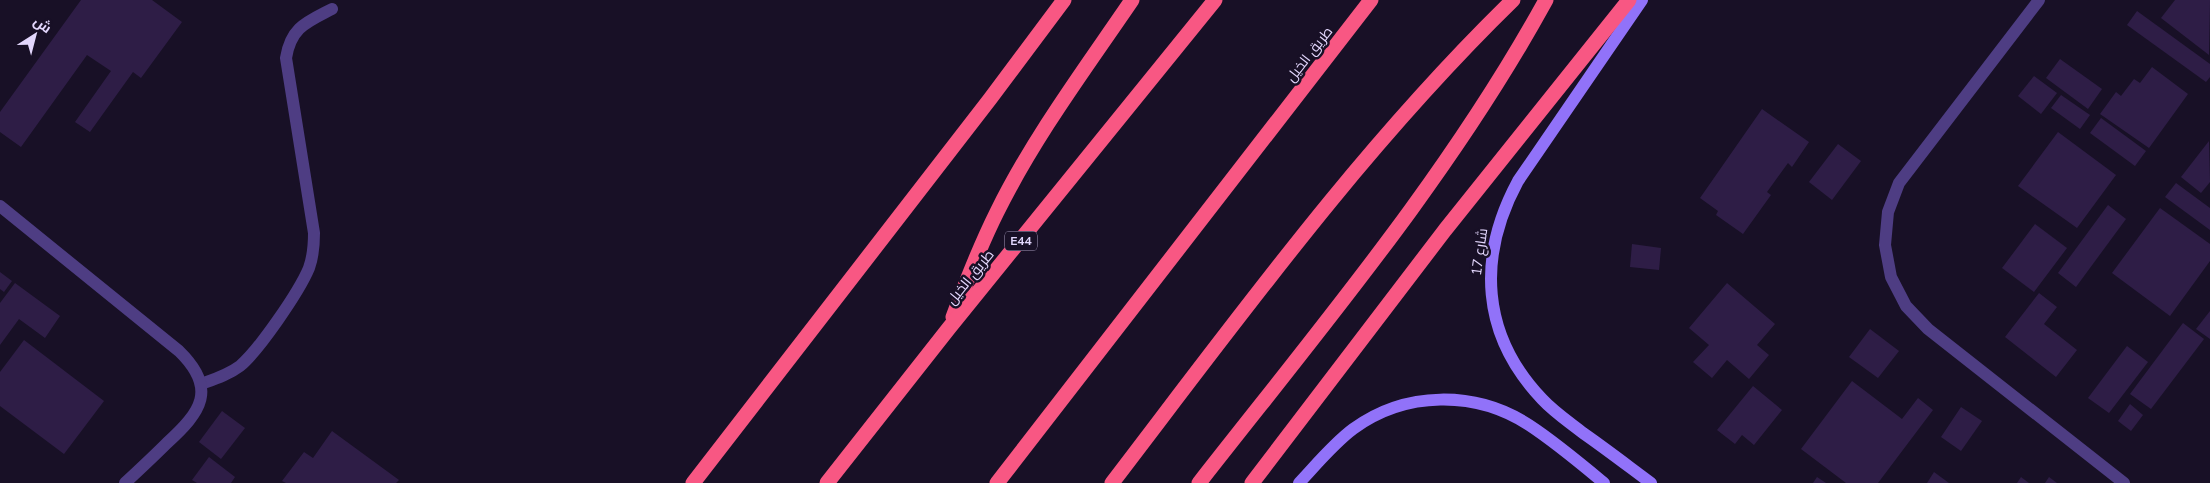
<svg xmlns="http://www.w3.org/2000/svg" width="2210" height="483" font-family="Mulish,Cairo,sans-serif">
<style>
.building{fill:#2e1d46}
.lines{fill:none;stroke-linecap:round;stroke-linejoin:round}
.lane{stroke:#4e3d83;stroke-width:12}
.street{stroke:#4e3d83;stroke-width:12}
.secondary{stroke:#9172f9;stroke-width:12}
.highway{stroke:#f85783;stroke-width:15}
.labels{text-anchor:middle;stroke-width:5;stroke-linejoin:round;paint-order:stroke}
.shield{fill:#181026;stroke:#a69bbc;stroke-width:1}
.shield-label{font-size:12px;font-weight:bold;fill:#e3d7fd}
.street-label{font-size:14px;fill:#e3d7fd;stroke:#181026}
</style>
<rect width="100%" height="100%" fill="#181026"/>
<g class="building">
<polygon points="81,0 152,0 182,22 141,78 133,72 90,132 75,122 111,71 87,55 21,147 0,132 0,112"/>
<polygon points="2175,0 2210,0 2209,55 2161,18"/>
<polygon points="2137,11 2210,64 2210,77 2206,82 2127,25"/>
<polygon points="2060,59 2102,89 2088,109 2046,78"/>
<polygon points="2152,67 2188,94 2149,148 2100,114 2116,92 2121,96 2134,79 2140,83"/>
<polygon points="2034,76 2057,93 2041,114 2018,96"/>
<polygon points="2061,95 2090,115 2080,129 2051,108"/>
<polygon points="1762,109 1809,142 1792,167 1788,163 1767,192 1771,195 1743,234 1716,215 1718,211 1700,198"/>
<polygon points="2101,118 2146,151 2135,166 2090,133"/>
<polygon points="2058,132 2116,175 2077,228 2018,186"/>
<polygon points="2209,141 2210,182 2201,193 2181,177"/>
<polygon points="1838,144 1861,161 1832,200 1809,182"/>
<polygon points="2176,183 2210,208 2210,230 2165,197"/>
<polygon points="2108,205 2126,219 2076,287 2058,273"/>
<polygon points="2160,208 2210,244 2210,261 2170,316 2112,273"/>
<polygon points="2035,224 2067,248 2034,292 2002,268"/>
<polygon points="1632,244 1661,248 1659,270 1630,267"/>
<polygon points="0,272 12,281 4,292 0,289"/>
<polygon points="15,283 60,316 45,338 19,319 0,345 0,303"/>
<polygon points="1727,283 1775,324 1757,345 1769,355 1749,379 1727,360 1712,378 1693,362 1709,345 1689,328"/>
<polygon points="2039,293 2057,307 2044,324 2077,350 2056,377 2005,337"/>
<polygon points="2210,311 2210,339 2196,329"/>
<polygon points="2183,323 2204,339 2151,409 2130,394"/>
<polygon points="1870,329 1899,351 1878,378 1849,357"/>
<polygon points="24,340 104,401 64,454 0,406 0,372"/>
<polygon points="2127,346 2148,362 2109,413 2088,398"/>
<polygon points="1852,381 1902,419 1918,398 1933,410 1878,483 1846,483 1801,449"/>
<polygon points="1753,386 1782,410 1754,445 1742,435 1735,444 1717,430"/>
<polygon points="2130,404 2143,415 2131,431 2118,421"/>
<polygon points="1961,407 1982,421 1961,451 1941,437"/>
<polygon points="222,411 245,428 221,459 199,442"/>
<polygon points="332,431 399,480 396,483 286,483 282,481 304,452 313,458"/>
<polygon points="209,457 235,477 231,483 197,483 192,480"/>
<polygon points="1934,472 1949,483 1927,483"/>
<polygon points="1817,477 1826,483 1813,483"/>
<polygon points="2021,477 2029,483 2017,483"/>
<polygon points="2049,477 2057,483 2045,483"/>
</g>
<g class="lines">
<path class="lane" d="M201,384C215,379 228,375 240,366C259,350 299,292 309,268C313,257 314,245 314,233L286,58C291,27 307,22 332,9"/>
<g class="street">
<polyline points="2039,0 1899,183 1888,212 1885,245 1891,277 1906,306 1928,329 2124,483"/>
<path d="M0,206L179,351C218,389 201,412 167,443C153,457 139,470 125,483"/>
</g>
<g class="secondary">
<path d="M1642,0L1518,181C1477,257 1481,335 1542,399C1554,412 1569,422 1583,433C1606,449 1628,466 1651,483"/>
<path d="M1299,483C1316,465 1333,444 1353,429C1405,391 1475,390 1529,425C1555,442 1580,463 1604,483"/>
</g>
<g class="highway">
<path d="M953,317C966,282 980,246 997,212C1034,137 1085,69 1132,0"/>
<polyline points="693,483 990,99 1064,0"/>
<polyline points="827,483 949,328 1215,0"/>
<polyline points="997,483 1371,0"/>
<path d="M1112,483C1239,317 1363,146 1513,0"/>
<path d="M1199,483C1321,327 1450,175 1546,0"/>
<polyline points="1252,483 1445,230 1629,0"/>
</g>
</g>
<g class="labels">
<rect class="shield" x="1005" y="231.5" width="32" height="19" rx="4"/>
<g class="shield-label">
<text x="1021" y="245">E44</text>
</g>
<g class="street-label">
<text transform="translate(1309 54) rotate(-52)" y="5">طريق الخيل</text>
<text transform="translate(1479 252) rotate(-82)" y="5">17 شارع</text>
<text transform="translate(970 277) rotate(-51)" y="5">طريق الخيل</text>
</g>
</g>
<g transform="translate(35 35) rotate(36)" stroke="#181026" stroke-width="4" paint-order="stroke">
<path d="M0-4L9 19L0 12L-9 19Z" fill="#e3d7fd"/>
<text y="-8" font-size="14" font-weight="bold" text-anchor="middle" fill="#e3d7fd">ش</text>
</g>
</svg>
